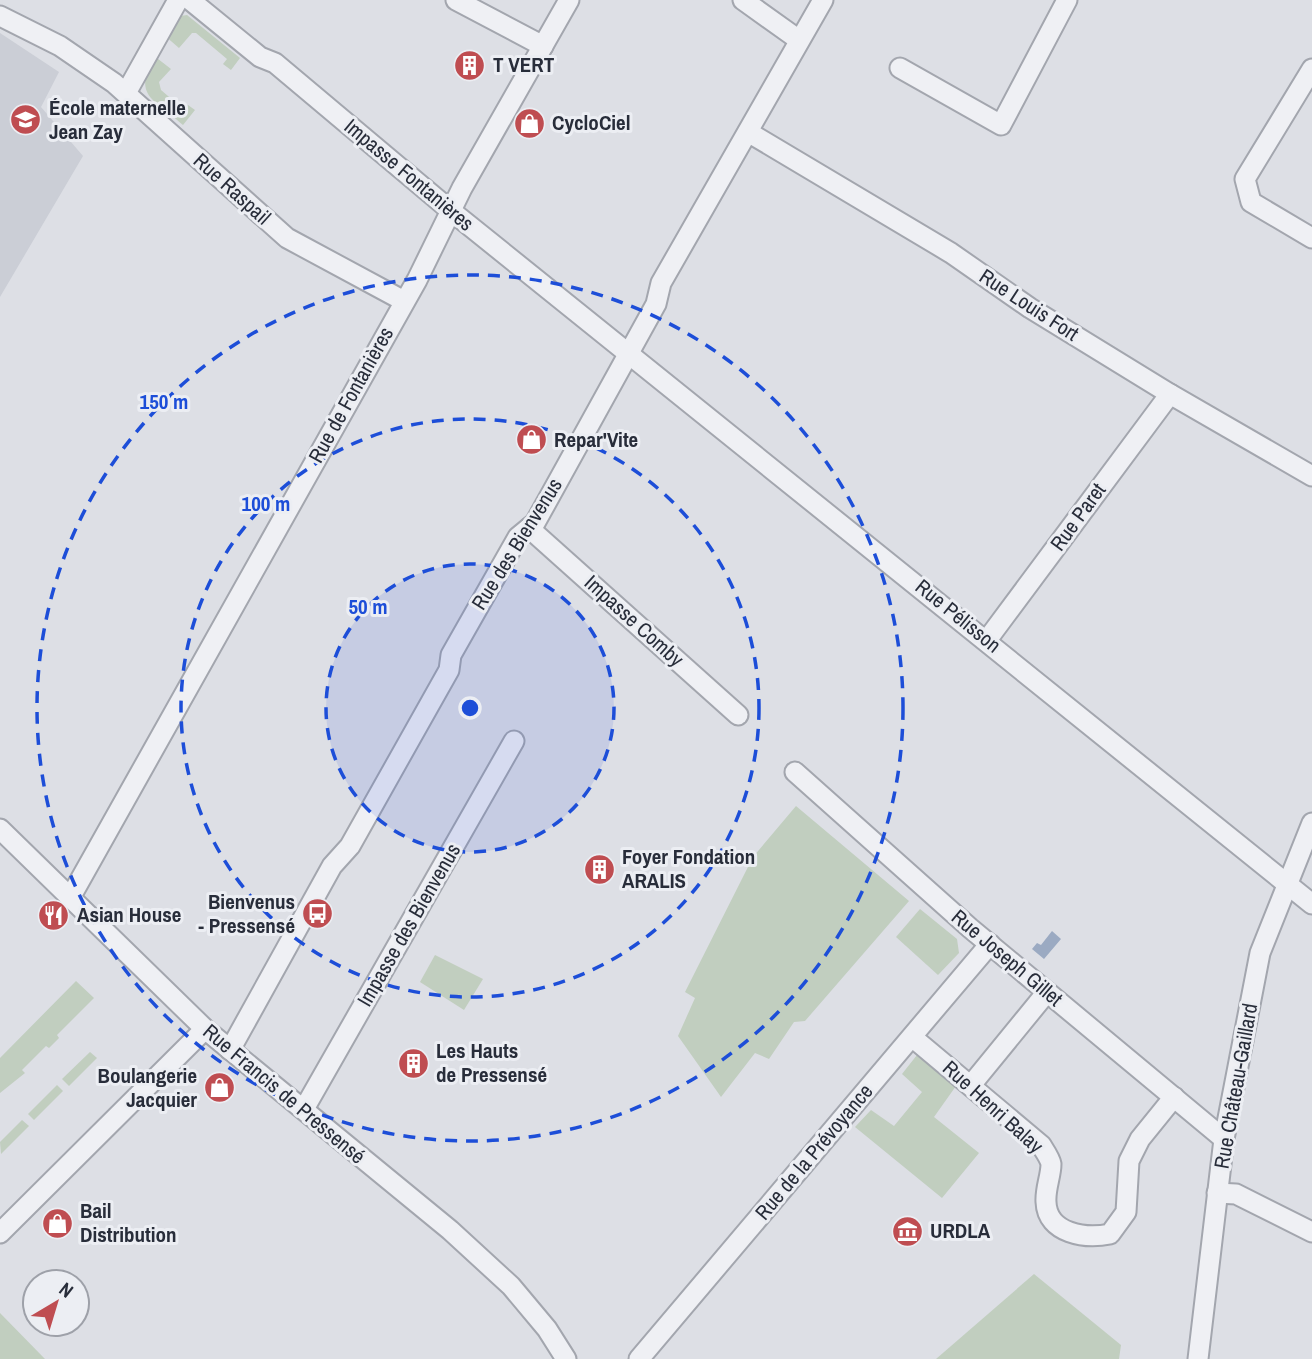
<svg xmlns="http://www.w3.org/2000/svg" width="1312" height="1359" font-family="'Archivo Narrow',sans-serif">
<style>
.built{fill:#cbced6}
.green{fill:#c1cebf}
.water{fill:#9baac2}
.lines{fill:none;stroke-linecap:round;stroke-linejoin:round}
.minor-casing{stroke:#a3a6ae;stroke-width:23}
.minor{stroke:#eff0f4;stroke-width:19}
.ring{fill:none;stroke:#1d4ed8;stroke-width:3.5;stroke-dasharray:12 9}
.labels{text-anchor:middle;stroke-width:6;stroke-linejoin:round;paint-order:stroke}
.poi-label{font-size:21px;font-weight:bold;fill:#282d3a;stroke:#eceef3;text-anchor:start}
.street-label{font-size:21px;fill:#282d3a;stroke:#eceef3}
.centre{fill:#1d4ed8;stroke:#eceef3;stroke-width:3.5}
.ring-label{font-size:21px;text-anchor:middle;font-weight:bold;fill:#1d4ed8;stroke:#eceef3;stroke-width:6;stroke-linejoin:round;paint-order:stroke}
</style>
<rect width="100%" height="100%" fill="#dddfe5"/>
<polygon class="built" points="0,33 59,72 41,107 83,156 0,297"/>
<g class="green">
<polygon points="187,15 240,58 231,70 223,64 227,59 196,33 192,33 179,48 164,35 174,17"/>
<path d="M153,55L171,69L159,82L161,90L183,109L188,105L195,110L183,125C152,97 134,98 153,55Z"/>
<polygon points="796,806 909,901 805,1021 794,1022 769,1059 755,1053 721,1097 678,1036 695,998 685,992 753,857"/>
<polygon points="920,909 957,939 959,953 938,975 896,937"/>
<polygon points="435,955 483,979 464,1010 420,982"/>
<polygon points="76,981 94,998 57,1035 59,1038 49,1048 46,1046 22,1070 25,1073 0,1093 0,1058"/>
<polygon points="90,1052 97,1058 69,1086 62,1079"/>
<polygon points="917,1055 956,1086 934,1117 979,1153 942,1198 855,1127 871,1110 894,1126 922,1092 902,1074"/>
<polygon points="57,1085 63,1091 34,1120 28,1114"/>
<polygon points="22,1120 29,1126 1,1154 0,1142"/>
<polygon points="1034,1274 1121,1345 1119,1359 936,1359"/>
<polygon points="0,1313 45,1359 0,1359"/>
</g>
<polygon class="water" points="1052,931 1061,939 1044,959 1032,949 1037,943 1041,945"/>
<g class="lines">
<defs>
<g id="minor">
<polyline points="190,0 260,57 275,63 450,210 1312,904"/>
<polyline points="456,0 543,46"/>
<polyline points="743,0 799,40"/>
<polyline points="0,16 60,46 114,83 287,238 404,301"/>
<polyline points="900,68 1001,125 1067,0"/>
<polyline points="1312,69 1245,179 1251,202 1312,238"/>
<polyline points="126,93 178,0"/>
<polyline points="748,132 951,253 1030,308 1170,394 1312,476"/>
<polyline points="529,528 738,715"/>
<polyline points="987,640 1170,394"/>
<polyline points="795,772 970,928 1224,1139"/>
<polyline points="0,829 205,1029 450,1230 511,1286 547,1329 566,1359"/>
<polyline points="70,898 417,280 462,188 569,0"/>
<path d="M912,1037L1041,1145C1044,1150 1050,1158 1051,1164C1051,1176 1045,1189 1046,1202C1047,1234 1086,1239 1110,1234L1126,1212L1129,1161L1140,1139L1174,1097"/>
<polyline points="230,1050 332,866 350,846 449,670 451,655 518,537 535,523 656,304 661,283 823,0"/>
<polyline points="971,1085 1047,992"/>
<polyline points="304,1109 514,741"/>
<polyline points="1217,1193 1236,1194 1312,1232"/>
<polyline points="0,1233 205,1029"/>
<polyline points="639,1359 990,944"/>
<polyline points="1198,1359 1224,1139 1260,953 1312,823"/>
</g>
</defs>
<use href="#minor" class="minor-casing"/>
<use href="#minor" class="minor"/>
</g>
<circle cx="470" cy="708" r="144" fill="#1d4ed8" fill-opacity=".12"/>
<g class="ring">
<circle cx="470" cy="708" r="144"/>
<circle cx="470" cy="708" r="289"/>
<circle cx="470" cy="708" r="433"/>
</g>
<defs>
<symbol id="building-disc" viewBox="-11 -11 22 22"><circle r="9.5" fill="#bf4d51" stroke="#eceef3"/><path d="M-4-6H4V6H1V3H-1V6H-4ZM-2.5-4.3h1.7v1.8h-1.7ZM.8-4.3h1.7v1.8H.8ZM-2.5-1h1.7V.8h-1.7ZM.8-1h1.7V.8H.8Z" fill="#fff"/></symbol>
<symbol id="school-disc" viewBox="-11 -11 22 22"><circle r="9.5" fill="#bf4d51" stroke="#eceef3"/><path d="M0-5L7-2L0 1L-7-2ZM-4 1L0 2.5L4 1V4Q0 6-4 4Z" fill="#fff"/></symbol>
<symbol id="shop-disc" viewBox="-11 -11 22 22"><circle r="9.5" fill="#bf4d51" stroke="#eceef3"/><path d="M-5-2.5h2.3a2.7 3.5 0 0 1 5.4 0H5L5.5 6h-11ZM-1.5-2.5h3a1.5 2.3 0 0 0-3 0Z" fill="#fff"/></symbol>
<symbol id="bus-disc" viewBox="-11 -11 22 22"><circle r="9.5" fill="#bf4d51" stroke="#eceef3"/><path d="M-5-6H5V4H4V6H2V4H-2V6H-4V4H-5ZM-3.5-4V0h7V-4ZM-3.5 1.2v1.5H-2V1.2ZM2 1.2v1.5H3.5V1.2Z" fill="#fff"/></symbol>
<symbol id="restaurant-disc" viewBox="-11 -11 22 22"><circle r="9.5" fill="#bf4d51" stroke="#eceef3"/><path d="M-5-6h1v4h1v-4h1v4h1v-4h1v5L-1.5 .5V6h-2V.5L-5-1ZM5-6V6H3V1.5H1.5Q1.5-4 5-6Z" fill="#fff"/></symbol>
<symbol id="museum-disc" viewBox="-11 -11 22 22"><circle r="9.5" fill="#bf4d51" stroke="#eceef3"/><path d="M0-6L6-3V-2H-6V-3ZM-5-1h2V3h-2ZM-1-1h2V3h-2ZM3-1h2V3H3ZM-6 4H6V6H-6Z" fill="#fff"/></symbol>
</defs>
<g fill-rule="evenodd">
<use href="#building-disc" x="452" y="48" width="35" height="35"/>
<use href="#school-disc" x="8" y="102" width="35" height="35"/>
<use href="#shop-disc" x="512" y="106" width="35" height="35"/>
<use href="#shop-disc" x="514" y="422" width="35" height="35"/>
<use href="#building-disc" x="582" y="852" width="35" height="35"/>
<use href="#bus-disc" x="300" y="896" width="35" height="35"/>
<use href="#restaurant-disc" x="36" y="898" width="35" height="35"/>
<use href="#building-disc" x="396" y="1046" width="35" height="35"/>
<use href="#shop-disc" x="202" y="1070" width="35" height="35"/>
<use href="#shop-disc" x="40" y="1206" width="35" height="35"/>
<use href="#museum-disc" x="890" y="1214" width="35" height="35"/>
</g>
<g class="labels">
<g class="poi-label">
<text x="493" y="72">T VERT</text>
<text x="49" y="115">École maternelle<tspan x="49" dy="24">Jean Zay</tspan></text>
<text x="552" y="130">CycloCiel</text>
<text x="554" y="447">Repar'Vite</text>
<text x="622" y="864">Foyer Fondation<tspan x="622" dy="24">ARALIS</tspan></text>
<text x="295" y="909" text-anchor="end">Bienvenus<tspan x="295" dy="24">- Pressensé</tspan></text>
<text x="77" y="922">Asian House</text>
<text x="436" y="1058">Les Hauts<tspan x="436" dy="24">de Pressensé</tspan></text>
<text x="197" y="1083" text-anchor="end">Boulangerie<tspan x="197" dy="24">Jacquier</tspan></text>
<text x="80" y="1218">Bail<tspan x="80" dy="24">Distribution</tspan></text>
<text x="930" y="1238">URDLA</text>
</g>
<g class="street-label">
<text transform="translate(409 175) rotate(40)" y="7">Impasse Fontanières</text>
<text transform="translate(232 189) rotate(42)" y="7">Rue Raspail</text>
<text transform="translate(1029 305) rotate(33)" y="7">Rue Louis Fort</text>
<text transform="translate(351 395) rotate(-61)" y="7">Rue de Fontanières</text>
<text transform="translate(1078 517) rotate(-54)" y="7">Rue Paret</text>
<text transform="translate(517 544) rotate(-58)" y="7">Rue des Bienvenus</text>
<text transform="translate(958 616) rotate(39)" y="7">Rue Pélisson</text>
<text transform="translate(634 621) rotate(42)" y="7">Impasse Comby</text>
<text transform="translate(409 925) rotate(-60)" y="7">Impasse des Bienvenus</text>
<text transform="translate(1007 958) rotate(40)" y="7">Rue Joseph Gillet</text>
<text transform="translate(1236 1086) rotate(-80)" y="7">Rue Château-Gaillard</text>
<text transform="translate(284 1094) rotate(40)" y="7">Rue Francis de Pressensé</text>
<text transform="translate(993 1107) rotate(42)" y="7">Rue Henri Balay</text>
<text transform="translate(814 1152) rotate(-50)" y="7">Rue de la Prévoyance</text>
</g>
</g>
<circle cx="470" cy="708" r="10" class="centre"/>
<g class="ring-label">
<text x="164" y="409">150 m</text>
<text x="266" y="511">100 m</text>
<text x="368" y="614">50 m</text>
</g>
<g transform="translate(56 1303) rotate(38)"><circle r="33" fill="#eceef3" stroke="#9ea1a9" stroke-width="2"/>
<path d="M0-5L12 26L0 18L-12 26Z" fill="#bf4d51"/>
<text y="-10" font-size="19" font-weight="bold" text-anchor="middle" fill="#282d3a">N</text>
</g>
</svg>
